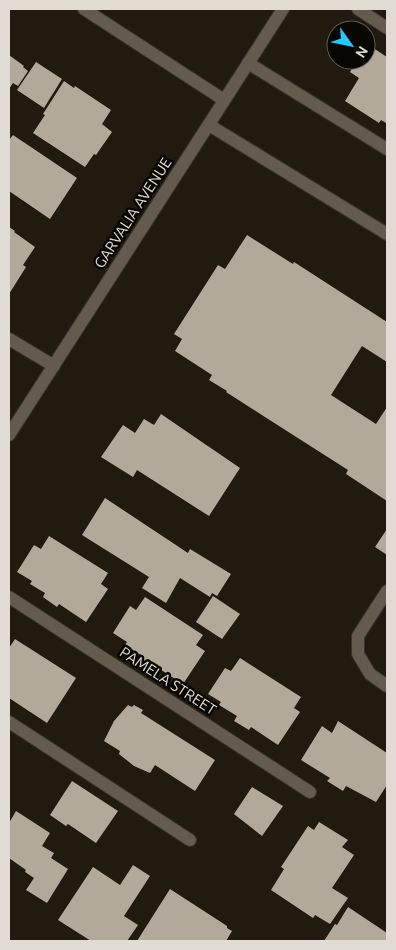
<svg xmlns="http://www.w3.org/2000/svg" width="396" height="950" font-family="Ubuntu,sans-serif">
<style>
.building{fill:#b3a99b}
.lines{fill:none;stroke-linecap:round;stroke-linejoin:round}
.service-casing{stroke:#3a342e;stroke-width:14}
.minor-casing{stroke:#3a342e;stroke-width:14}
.service{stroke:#645b4e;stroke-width:12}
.minor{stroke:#645b4e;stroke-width:12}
.labels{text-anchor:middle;stroke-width:5;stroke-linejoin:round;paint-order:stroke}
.street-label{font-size:15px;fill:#e0dbd3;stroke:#080603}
</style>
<rect width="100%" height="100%" fill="#211a0e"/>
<g class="building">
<polygon points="367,44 387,57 386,123 381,120 379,123 345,101 359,78 350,72 357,60 366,60"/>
<polygon points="9,55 24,66 23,67 28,71 18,86 13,83 9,89"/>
<polygon points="36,62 62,79 44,108 17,90"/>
<polygon points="64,81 74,88 75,86 111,110 102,124 112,132 96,155 94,154 85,167 33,133 45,115 43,114"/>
<polygon points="13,135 77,178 50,219 9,191 9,140"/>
<polygon points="9,227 15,231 14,232 35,247 23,265 26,267 9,294"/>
<polygon points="247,235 293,264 294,262 387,322 387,362 362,346 331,395 376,424 387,407 387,501 346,474 348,470 226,392 227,391 209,380 212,375 175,351 182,339 174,334 218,265 225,269"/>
<polygon points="161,414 240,468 209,516 137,470 133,477 101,457 123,425 135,433 144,419 154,425"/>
<polygon points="105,498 188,553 190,549 231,574 217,596 212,593 210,597 180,578 166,603 142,588 149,577 82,535"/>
<polygon points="387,529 387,555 375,547"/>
<polygon points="49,536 108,573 101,584 108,589 86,622 59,604 57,607 43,597 45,593 30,584 32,581 17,572 34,545 41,549"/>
<polygon points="213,596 240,614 222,639 196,622"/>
<polygon points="145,597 203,635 196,645 205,651 183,684 155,666 153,669 138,659 141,655 125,645 127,642 113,633 130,606 136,610"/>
<polygon points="15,639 76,678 47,723 9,698 9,648"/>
<polygon points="240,658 301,697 294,708 300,712 278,745 251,727 249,730 234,721 237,716 219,705 221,702 208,694 225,668 231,671"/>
<polygon points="128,705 132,707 134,705 143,710 141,713 215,760 195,791 155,765 150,773 134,766 119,754 120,751 104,741 114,721"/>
<polygon points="338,721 387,753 387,785 376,802 346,786 343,791 327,781 330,778 301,760 322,726 332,733"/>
<polygon points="72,781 118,811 96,843 68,824 66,826 50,815"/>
<polygon points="252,787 283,806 262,836 234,814"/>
<polygon points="16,811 50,833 42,846 54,853 51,858 68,869 47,903 26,890 34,878 25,872 26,870 9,858 9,823"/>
<polygon points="319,822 348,840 342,847 354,855 332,888 348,898 330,924 315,915 313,918 271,890 284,869 281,867 308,826 314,830"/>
<polygon points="133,865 150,876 124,916 138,925 127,941 91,941 58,920 93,867 120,885"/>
<polygon points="170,889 227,926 227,928 232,931 226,941 137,941"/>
<polygon points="348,907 387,933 387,941 324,941 335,924 337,925"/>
</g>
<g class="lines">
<defs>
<g id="service">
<polyline points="358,9 387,28"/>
<polyline points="248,63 387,149"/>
<polyline points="209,125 387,234"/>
<polyline points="9,339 54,366"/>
<polyline points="387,591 358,636 358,654 370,674 387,686"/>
<polyline points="9,722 190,840"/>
</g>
<g id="minor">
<polyline points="84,9 224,100"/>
<polyline points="9,435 283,9"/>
<polyline points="9,597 310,792"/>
</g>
</defs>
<use href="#service" class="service-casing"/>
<use href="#minor" class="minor-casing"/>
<use href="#service" class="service"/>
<use href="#minor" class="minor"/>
</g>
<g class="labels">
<g class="street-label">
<text transform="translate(133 213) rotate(-57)" y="5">GARVALIA AVENUE</text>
<text transform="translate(168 681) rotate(33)" y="5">PAMELA STREET</text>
</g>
</g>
<rect width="396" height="950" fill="none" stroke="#e0dbd3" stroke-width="20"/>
<g transform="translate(351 45) rotate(123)"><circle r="24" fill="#080603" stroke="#5e5b56"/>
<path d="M0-4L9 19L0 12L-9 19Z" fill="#22c9fd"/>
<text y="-8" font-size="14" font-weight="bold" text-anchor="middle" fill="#e0dbd3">N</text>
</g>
</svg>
